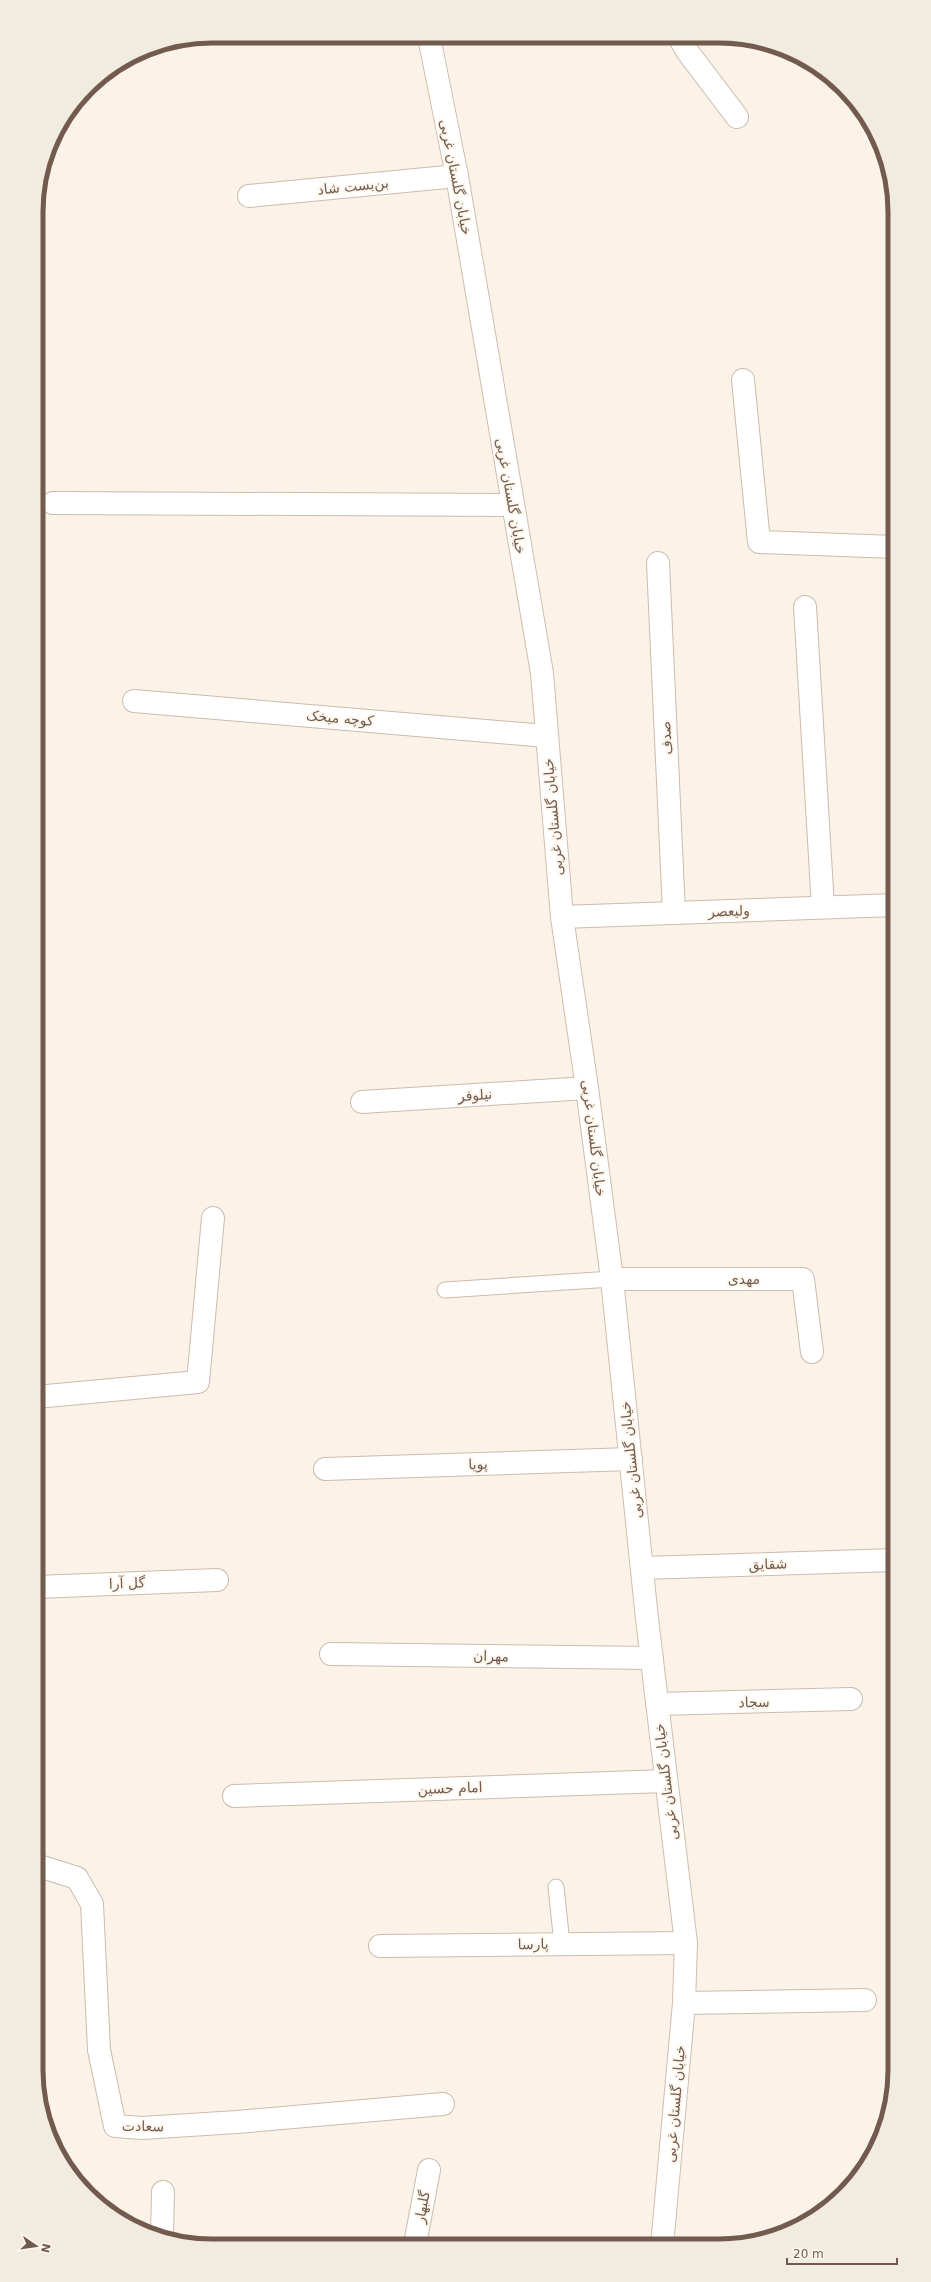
<svg xmlns="http://www.w3.org/2000/svg" width="931" height="2282" font-family="'DejaVu Sans','Noto Sans Arabic',sans-serif">
<style>
.lines{fill:none;stroke-linecap:round;stroke-linejoin:round}
.lane-casing{stroke:#ccbbae;stroke-width:17}
.street-casing{stroke:#ccbbae;stroke-width:24}
.secondary-casing{stroke:#d0bdaf;stroke-width:24}
.lane{stroke:#fff;stroke-width:15}
.street{stroke:#fff;stroke-width:22}
.secondary{stroke:#fff;stroke-width:22}
.labels{text-anchor:middle;stroke-width:4;stroke-linejoin:round;paint-order:stroke}
.street-label{font-size:14px;fill:#725b4e;stroke:#fdf7ed}
.rim{fill:none;stroke:#725b4e;stroke-width:5}
</style>
<rect width="100%" height="100%" fill="#fbf3e7"/>
<g class="lines">
<defs>
<g id="lane">
<polyline points="445,1290 612,1279"/>
<polyline points="556,1887 562,1944"/>
</g>
<g id="street">
<polyline points="680,39 687,51 737,117"/>
<polyline points="249,196 457,176"/>
<polyline points="743,380 759,542 895,547"/>
<polyline points="53,503 513,505"/>
<polyline points="658,563 674,913"/>
<polyline points="805,607 823,907"/>
<polyline points="134,701 546,736"/>
<polyline points="562,917 895,905"/>
<polyline points="362,1102 587,1088"/>
<polyline points="612,1279 803,1279 812,1352"/>
<polyline points="36,1397 198,1382 213,1218"/>
<polyline points="325,1469 631,1459"/>
<polyline points="642,1568 895,1560"/>
<polyline points="36,1587 217,1580"/>
<polyline points="331,1654 652,1658"/>
<polyline points="657,1704 851,1699"/>
<polyline points="234,1796 666,1781"/>
<polyline points="36,1865 77,1878 92,1904 99,2050 115,2126 142,2128 237,2122 443,2104"/>
<polyline points="380,1946 686,1943"/>
<polyline points="684,2003 865,2000"/>
<polyline points="162,2237 163,2192"/>
<polyline points="415,2244 429,2170"/>
</g>
<polyline id="secondary" points="429,37 457,176 542,673 562,917 587,1088 612,1279 647,1619 686,1943 684,2003 662,2246"/>
</defs>
<use href="#lane" class="lane-casing"/>
<use href="#street" class="street-casing"/>
<use href="#secondary" class="secondary-casing"/>
<use href="#lane" class="lane"/>
<use href="#street" class="street"/>
<use href="#secondary" class="secondary"/>
</g>
<g class="labels">
<g class="street-label">
<text transform="translate(456 177) rotate(79)" y="5">خیابان گلستان غربی</text>
<text transform="translate(353 186) rotate(-6)" y="5">بن‌بست شاد</text>
<text transform="translate(511 496) rotate(80)" y="5">خیابان گلستان غربی</text>
<text transform="translate(340 718) rotate(5)" y="5">کوچه میخک</text>
<text transform="translate(666 738) rotate(-93)" y="5">صدف</text>
<text transform="translate(553 817) rotate(-95)" y="5">خیابان گلستان غربی</text>
<text transform="translate(729 911) rotate(-2)" y="5">ولیعصر</text>
<text transform="translate(475 1095) rotate(-4)" y="5">نیلوفر</text>
<text transform="translate(594 1138) rotate(83)" y="5">خیابان گلستان غربی</text>
<text x="744" y="1284">مهدی</text>
<text transform="translate(631 1460) rotate(-96)" y="5">خیابان گلستان غربی</text>
<text transform="translate(478 1464) rotate(-2)" y="5">پویا</text>
<text transform="translate(768 1564) rotate(-2)" y="5">شقایق</text>
<text transform="translate(127 1583) rotate(-2)" y="5">گل آرا</text>
<text transform="translate(491 1656) rotate(1)" y="5">مهران</text>
<text transform="translate(754 1702) rotate(-1)" y="5">سجاد</text>
<text transform="translate(666 1782) rotate(-97)" y="5">خیابان گلستان غربی</text>
<text transform="translate(450 1788) rotate(-2)" y="5">امام حسین</text>
<text transform="translate(533 1944) rotate(-1)" y="5">پارسا</text>
<text transform="translate(675 2104) rotate(-85)" y="5">خیابان گلستان غربی</text>
<text transform="translate(143 2126) rotate(1)" y="5">سعادت</text>
<text transform="translate(422 2207) rotate(-80)" y="5">گلبهار</text>
</g>
</g>
<path d="M0 0H931V2282H0ZM212 43H719A169 169 0 0 1 888 212V2070A169 169 0 0 1 719 2239H212A169 169 0 0 1 43 2070V212A169 169 0 0 1 212 43Z" fill="#f2ebe0" fill-rule="evenodd"/>
<path class="rim" d="M212 43H719A169 169 0 0 1 888 212V2070A169 169 0 0 1 719 2239H212A169 169 0 0 1 43 2070V212A169 169 0 0 1 212 43Z"/>
<g transform="translate(36 2246) rotate(103)" stroke="#fdf7ed" stroke-width="3" paint-order="stroke">
<path d="M0-3L7 15L0 10L-7 15Z" fill="#725b4e"/>
<text y="-6" font-size="11" font-weight="bold" text-anchor="middle" fill="#725b4e">N</text>
</g>
<path d="M787 2258v6h110v-6" fill="none" stroke="#725b4e" stroke-width="2"/>
<text x="793" y="2258" font-size="12" fill="#725b4e" stroke="#fdf7ed" stroke-width="3" paint-order="stroke">20 m</text>
</svg>
